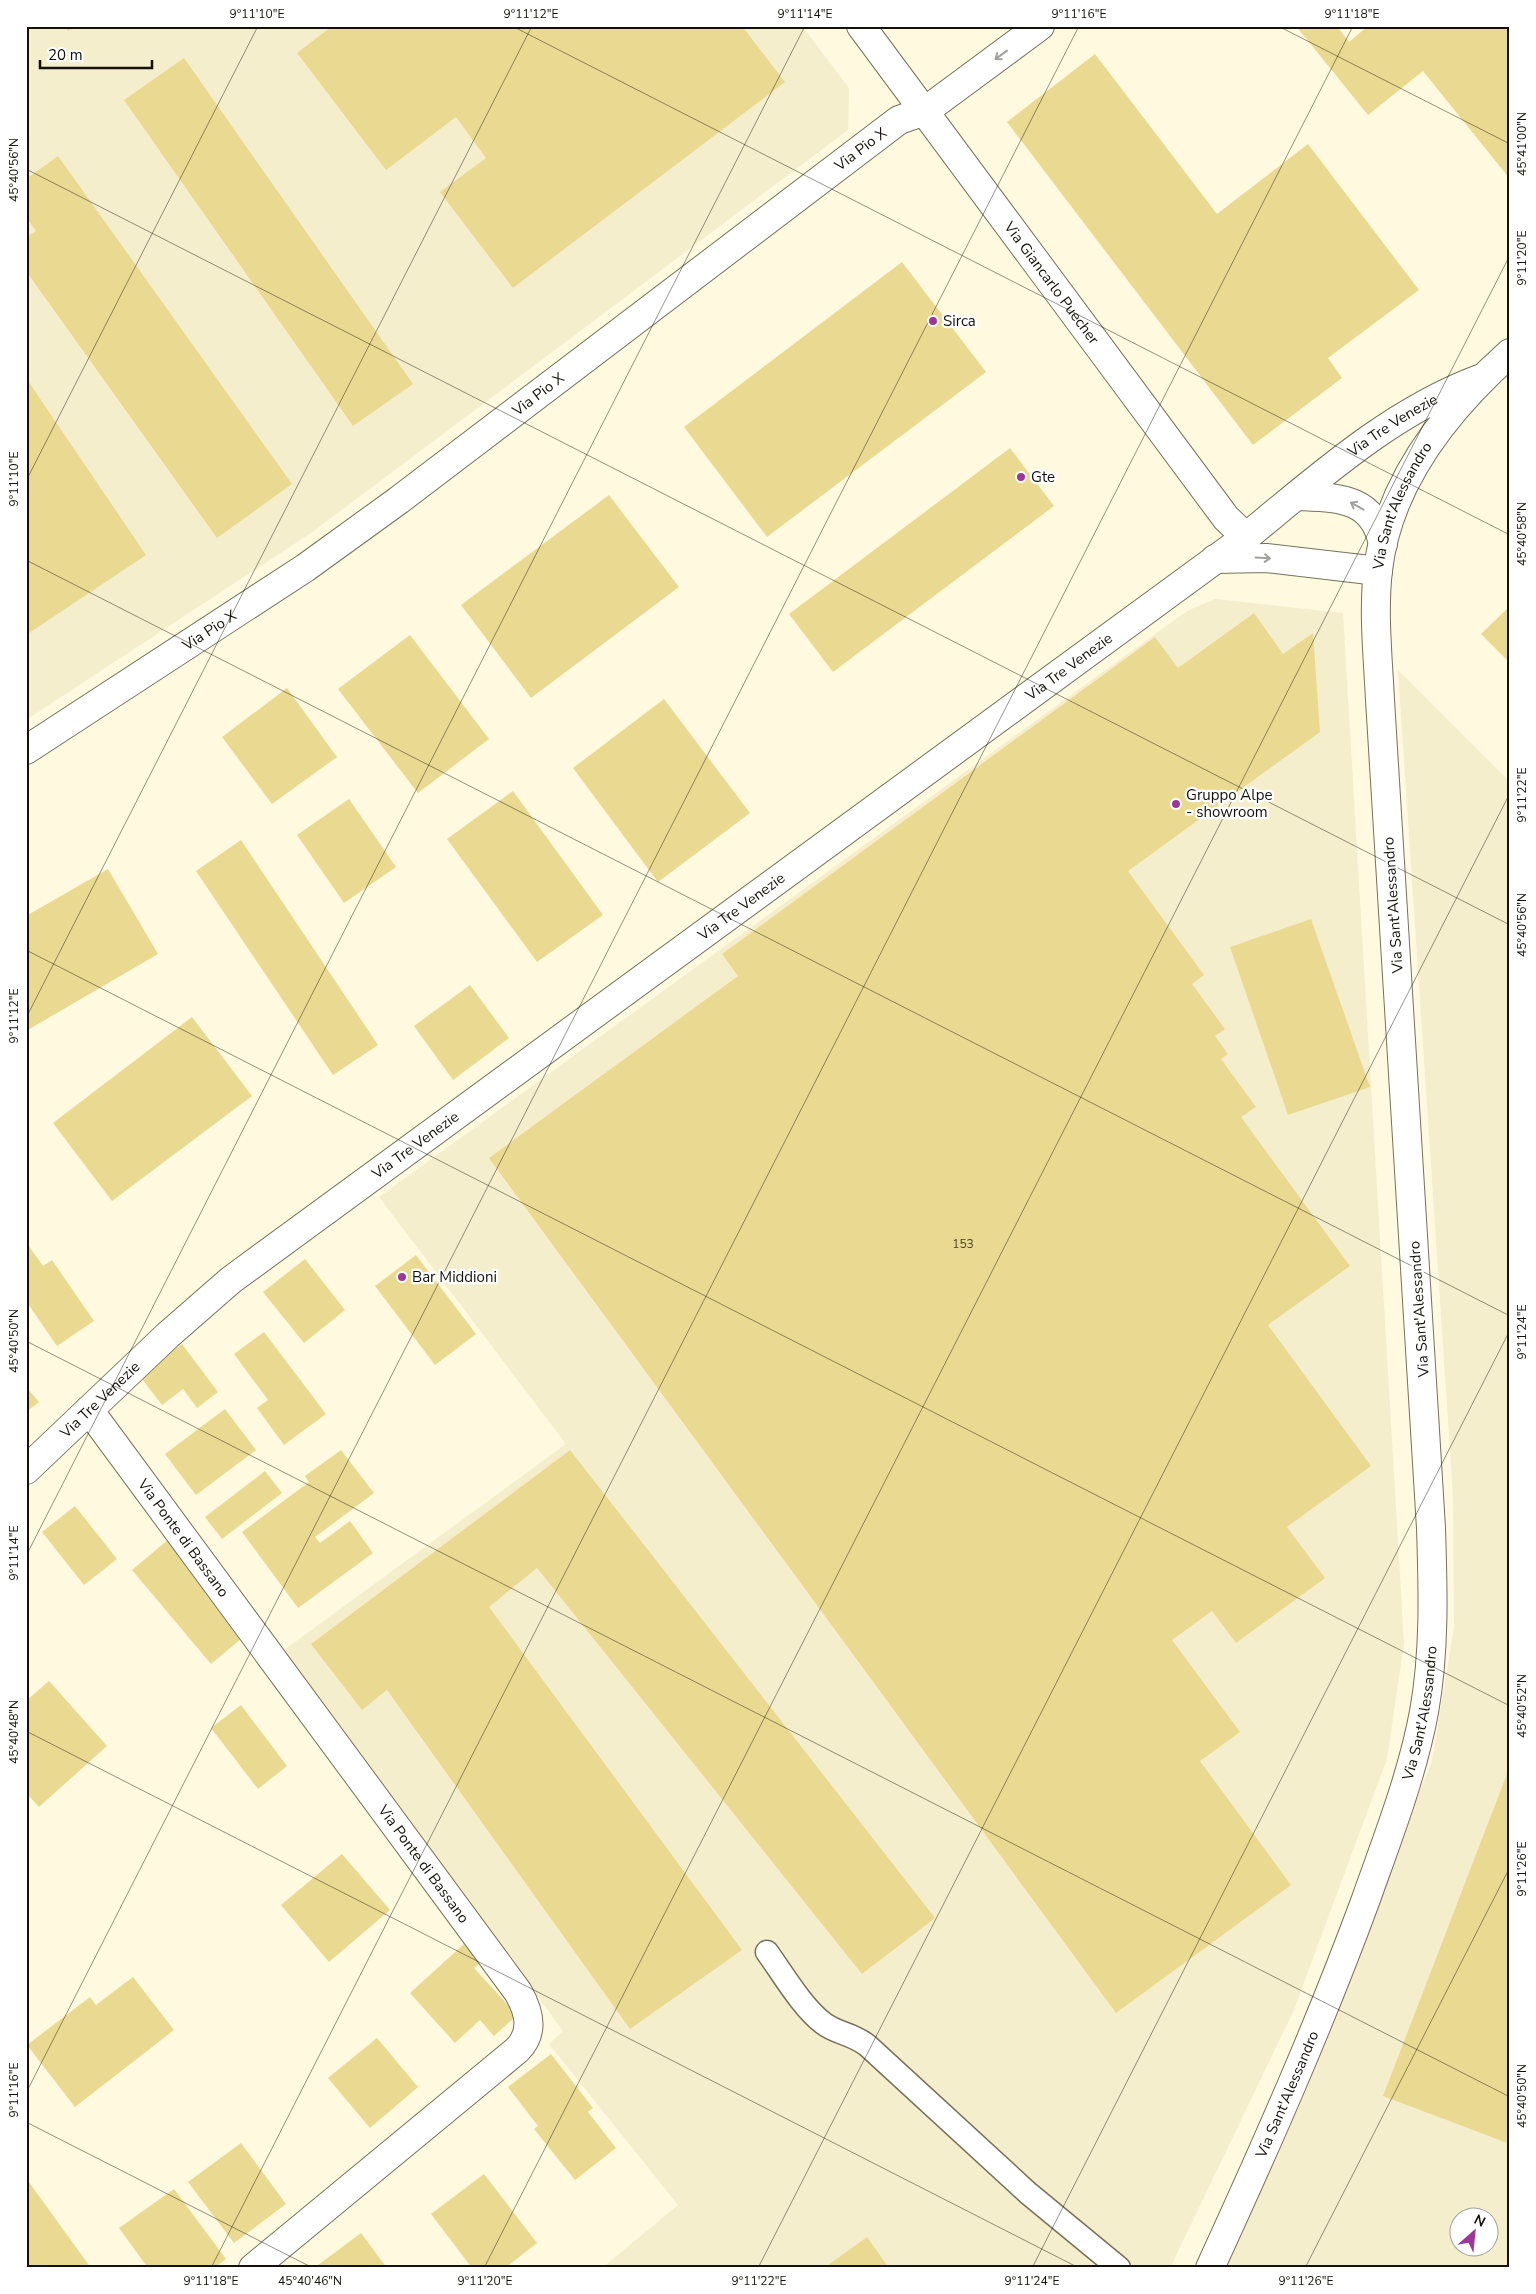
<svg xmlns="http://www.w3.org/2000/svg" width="1536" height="2294" font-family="'Nunito Sans',sans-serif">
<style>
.built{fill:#f5eecd;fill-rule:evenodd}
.building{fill:#eada91}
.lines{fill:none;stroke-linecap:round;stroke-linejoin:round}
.lane-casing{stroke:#76715b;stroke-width:25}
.street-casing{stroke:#76715b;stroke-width:30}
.lane{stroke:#fff;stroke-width:22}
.street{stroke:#fff;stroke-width:28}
.oneway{stroke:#a1a09d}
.ticks{fill:none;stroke:#131109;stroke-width:1;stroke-opacity:0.45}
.poi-dot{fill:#9d3699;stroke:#fff;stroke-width:2}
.labels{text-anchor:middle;stroke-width:4.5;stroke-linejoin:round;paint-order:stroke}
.number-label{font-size:12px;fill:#49432b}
.street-label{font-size:15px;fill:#131109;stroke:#fff}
.poi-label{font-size:15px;fill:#131109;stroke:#fff;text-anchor:start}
.neatline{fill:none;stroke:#131109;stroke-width:2}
.ticks-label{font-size:12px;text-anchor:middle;fill:#131109}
</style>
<rect width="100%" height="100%" fill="#fef9df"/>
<g class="built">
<polygon points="26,26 802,26 849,88 848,130 311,533 26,720"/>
<polygon points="1215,599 1343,613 1404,1643 1387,1759 1293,2012 1170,2268 602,2268 678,2205 549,2044 563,2031 284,1650 566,1444 379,1197 1187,611"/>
<path d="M1398,670L1510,782V2268H1226L1432,1761L1454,1627L1453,1495ZM1458,2216H1488V2246H1458Z"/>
</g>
<g class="building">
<polygon points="64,26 75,26 68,31"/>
<polygon points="332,26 742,26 785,82 513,288 440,192 486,158 456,117 386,170 297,53"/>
<polygon points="1296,26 1337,26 1349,42 1368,26 1510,26 1510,179 1423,71 1368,115"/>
<polygon points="1095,54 1217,214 1308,144 1419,290 1328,358 1342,378 1253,445 1007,122"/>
<polygon points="184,58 413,384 353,426 124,100"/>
<polygon points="58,156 292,484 217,538 26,271 26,237 36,231 26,217 26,179"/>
<polygon points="902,262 986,372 767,537 684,427"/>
<polygon points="26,378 146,555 26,635"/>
<polygon points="1010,448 1054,506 833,672 789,614"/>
<polygon points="609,495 679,587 531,698 461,605"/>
<polygon points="1510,606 1510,663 1481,634"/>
<polygon points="1254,613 1283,654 1313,633 1320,732 1128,871 1204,975 1192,984 1225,1029 1215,1036 1228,1054 1221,1059 1256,1107 1241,1117 1350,1266 1268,1325 1371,1466 1287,1527 1325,1578 1236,1643 1212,1611 1172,1640 1240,1732 1200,1761 1291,1885 1116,2013 489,1158 738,976 722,954 1155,637 1178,668"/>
<polygon points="410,635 489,739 418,793 338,689"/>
<polygon points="287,688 337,757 272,804 222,737"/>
<polygon points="664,699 750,813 658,882 573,768"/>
<polygon points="513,791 603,915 537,962 447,839"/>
<polygon points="349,799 396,867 344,903 297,835"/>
<polygon points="241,840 378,1045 333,1075 196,871"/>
<polygon points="108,869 158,954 26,1031 26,916"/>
<polygon points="1311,919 1370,1087 1288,1115 1230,947"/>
<polygon points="470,985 509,1038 453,1080 414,1026"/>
<polygon points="192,1017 252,1096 112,1201 53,1123"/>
<polygon points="26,1242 43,1266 52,1260 94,1321 57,1346 26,1301"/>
<polygon points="416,1255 476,1334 435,1365 375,1286"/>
<polygon points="305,1259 345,1310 304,1343 263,1292"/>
<polygon points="264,1332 326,1414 284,1445 257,1408 268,1400 234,1354"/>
<polygon points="182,1344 218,1392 197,1408 183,1389 162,1405 139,1375"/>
<polygon points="26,1387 39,1402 26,1412"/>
<polygon points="225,1409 256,1450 196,1495 165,1454"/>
<polygon points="341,1450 374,1493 315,1537 320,1543 350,1521 373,1553 298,1608 242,1532 309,1482 305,1476"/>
<polygon points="570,1450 935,1918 862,1974 537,1568 489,1607 742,1950 630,2029 387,1690 362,1710 311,1644"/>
<polygon points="265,1471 282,1493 222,1539 205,1517"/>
<polygon points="75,1506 117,1559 84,1585 42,1532"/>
<polygon points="169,1539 247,1634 211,1664 132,1570"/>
<polygon points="49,1681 107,1746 39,1807 30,1797 26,1800 26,1701"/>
<polygon points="241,1705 287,1766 258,1789 211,1728"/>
<polygon points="1507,1774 1510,1775 1510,2144 1383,2096"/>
<polygon points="342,1854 390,1910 329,1962 281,1905"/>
<polygon points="464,1944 481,1962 474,1968 517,2015 494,2036 480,2020 455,2043 410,1993"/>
<polygon points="133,1977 174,2030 75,2107 27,2045 90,1997 96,2005"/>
<polygon points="377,2038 418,2087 370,2128 328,2078"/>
<polygon points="551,2054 593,2108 588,2112 616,2148 575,2180 534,2129 538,2126 508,2087"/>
<polygon points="241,2143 286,2204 234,2243 188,2182"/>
<polygon points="484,2174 537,2243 505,2268 472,2268 431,2214"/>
<polygon points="26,2178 91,2268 26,2268"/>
<polygon points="174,2189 226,2259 214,2268 148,2268 119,2228"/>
<polygon points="361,2233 387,2268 314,2268"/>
<polygon points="867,2237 889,2268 824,2268"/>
</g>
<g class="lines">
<defs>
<path id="lane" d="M767,1952C783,1974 802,2007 823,2023C837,2034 852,2033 868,2046L1028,2193L1119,2268"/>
<g id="street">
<path id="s1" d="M861,26L1226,518L1246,537"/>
<path d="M1296,496C1337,498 1373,496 1383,544"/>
<polyline points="1215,559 1266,558 1378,571"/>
<path id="s2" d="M26,750L305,568L399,500L899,120L925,111L1040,26"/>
<path id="s3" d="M89,1410L518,1992C529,2011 535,2032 517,2050L253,2268"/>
<path id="s4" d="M26,1470L168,1335L231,1280L1246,537C1318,478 1391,412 1479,379"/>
<path id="s5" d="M1210,2268C1266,2146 1320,2024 1366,1899C1388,1837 1412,1776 1424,1712C1435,1651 1433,1589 1431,1528L1380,700C1378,658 1373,612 1378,570C1388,483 1446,410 1510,353"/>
</g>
</defs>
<use href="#lane" class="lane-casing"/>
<use href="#street" class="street-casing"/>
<use href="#lane" class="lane"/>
<use href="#street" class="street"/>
</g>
<defs><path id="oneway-shaft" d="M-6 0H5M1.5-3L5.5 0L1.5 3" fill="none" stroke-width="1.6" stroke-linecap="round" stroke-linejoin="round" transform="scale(1.25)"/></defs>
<g class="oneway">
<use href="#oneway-shaft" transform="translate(1001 55) rotate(144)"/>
<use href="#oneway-shaft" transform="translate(1357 506) rotate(-151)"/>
<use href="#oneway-shaft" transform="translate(1263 558) rotate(3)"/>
</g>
<path class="ticks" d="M512,26L1510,535M1278,26L1510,144M26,169L1510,925M26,481L258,26M26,560L1510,1316M26,950L1510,1706M26,1018L532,26M26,1341L1510,2097M26,1556L805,26M26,1731L1079,2268M26,2093L1079,26M26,2122L313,2268M211,2268L1353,26M484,2268L1510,255M758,2268L1510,793M1032,2268L1510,1330M1305,2268L1510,1867"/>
<g class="poi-dot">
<circle cx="933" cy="321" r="5"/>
<circle cx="1021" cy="477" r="5"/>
<circle cx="1176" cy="804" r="5"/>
<circle cx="402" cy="1277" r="5"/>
</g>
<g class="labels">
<g class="number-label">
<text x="963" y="1248">153</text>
</g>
<g class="street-label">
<text dy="5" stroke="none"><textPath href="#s2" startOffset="1029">Via Pio X</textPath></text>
<text dy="5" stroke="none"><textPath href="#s1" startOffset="320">Via Giancarlo Puecher</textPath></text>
<text dy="5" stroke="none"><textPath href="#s2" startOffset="624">Via Pio X</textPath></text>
<text dy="5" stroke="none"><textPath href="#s4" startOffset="1722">Via Tre Venezie</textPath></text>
<text dy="5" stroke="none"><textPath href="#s5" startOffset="1810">Via Sant'Alessandro</textPath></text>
<text dy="5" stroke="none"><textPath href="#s2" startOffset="219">Via Pio X</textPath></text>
<text dy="5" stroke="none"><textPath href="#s4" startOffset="1318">Via Tre Venezie</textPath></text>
<text transform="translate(1393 905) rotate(-94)" y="5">Via Sant'Alessandro</text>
<text dy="5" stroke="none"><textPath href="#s4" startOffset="912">Via Tre Venezie</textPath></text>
<text dy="5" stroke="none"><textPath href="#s4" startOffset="508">Via Tre Venezie</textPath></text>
<text transform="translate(1419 1309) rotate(-94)" y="5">Via Sant'Alessandro</text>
<text dy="5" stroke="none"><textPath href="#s4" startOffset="102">Via Tre Venezie</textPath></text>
<text dy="5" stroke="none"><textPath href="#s3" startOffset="159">Via Ponte di Bassano</textPath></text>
<text dy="5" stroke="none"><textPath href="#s5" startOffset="595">Via Sant'Alessandro</textPath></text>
<text dy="5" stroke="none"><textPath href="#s3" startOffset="564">Via Ponte di Bassano</textPath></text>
<text dy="5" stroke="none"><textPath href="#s5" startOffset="190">Via Sant'Alessandro</textPath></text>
</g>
<g class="poi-label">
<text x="943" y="326">Sirca</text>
<text x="1031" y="482">Gte</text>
<text x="1186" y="800">Gruppo Alpe<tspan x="1186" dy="17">- showroom</tspan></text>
<text x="412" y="1282">Bar Middioni</text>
</g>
</g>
<rect width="1536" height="2294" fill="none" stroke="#ffffff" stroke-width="55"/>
<g transform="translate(1474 2232) rotate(27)"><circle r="24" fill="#ffffff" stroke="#a1a09d"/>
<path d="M0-4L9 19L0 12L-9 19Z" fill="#9d3699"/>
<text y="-8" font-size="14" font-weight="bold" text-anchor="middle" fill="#131109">N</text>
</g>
<path d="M40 60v8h112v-8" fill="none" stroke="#131109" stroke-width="2.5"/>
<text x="48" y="60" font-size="15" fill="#131109" stroke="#ffffff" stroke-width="4" paint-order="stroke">20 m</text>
<rect x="28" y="28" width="1480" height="2238" class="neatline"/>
<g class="ticks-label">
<text x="257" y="18">9°11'10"E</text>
<text x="531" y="18">9°11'12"E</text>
<text x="805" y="18">9°11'14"E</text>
<text x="1079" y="18">9°11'16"E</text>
<text x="1352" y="18">9°11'18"E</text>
<text transform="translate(1522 144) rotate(-90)" y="4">45°41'00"N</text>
<text transform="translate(14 170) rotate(-90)" y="4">45°40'56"N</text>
<text transform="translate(1522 258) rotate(-90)" y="4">9°11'20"E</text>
<text transform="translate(14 479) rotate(-90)" y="4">9°11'10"E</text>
<text transform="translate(1522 534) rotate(-90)" y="4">45°40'58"N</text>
<text transform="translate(1522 795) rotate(-90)" y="4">9°11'22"E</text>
<text transform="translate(1522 925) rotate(-90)" y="4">45°40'56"N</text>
<text transform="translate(14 1016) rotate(-90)" y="4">9°11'12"E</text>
<text transform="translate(1522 1332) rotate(-90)" y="4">9°11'24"E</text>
<text transform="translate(14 1341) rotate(-90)" y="4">45°40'50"N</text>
<text transform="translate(14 1553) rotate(-90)" y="4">9°11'14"E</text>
<text transform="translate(1522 1706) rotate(-90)" y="4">45°40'52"N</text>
<text transform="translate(14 1732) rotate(-90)" y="4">45°40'48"N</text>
<text transform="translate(1522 1869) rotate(-90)" y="4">9°11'26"E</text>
<text transform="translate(14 2090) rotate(-90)" y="4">9°11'16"E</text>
<text transform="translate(1522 2096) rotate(-90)" y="4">45°40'50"N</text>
<text x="211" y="2285">9°11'18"E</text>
<text x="310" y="2285">45°40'46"N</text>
<text x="485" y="2285">9°11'20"E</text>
<text x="759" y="2285">9°11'22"E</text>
<text x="1032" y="2285">9°11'24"E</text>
<text x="1306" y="2285">9°11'26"E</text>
</g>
</svg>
